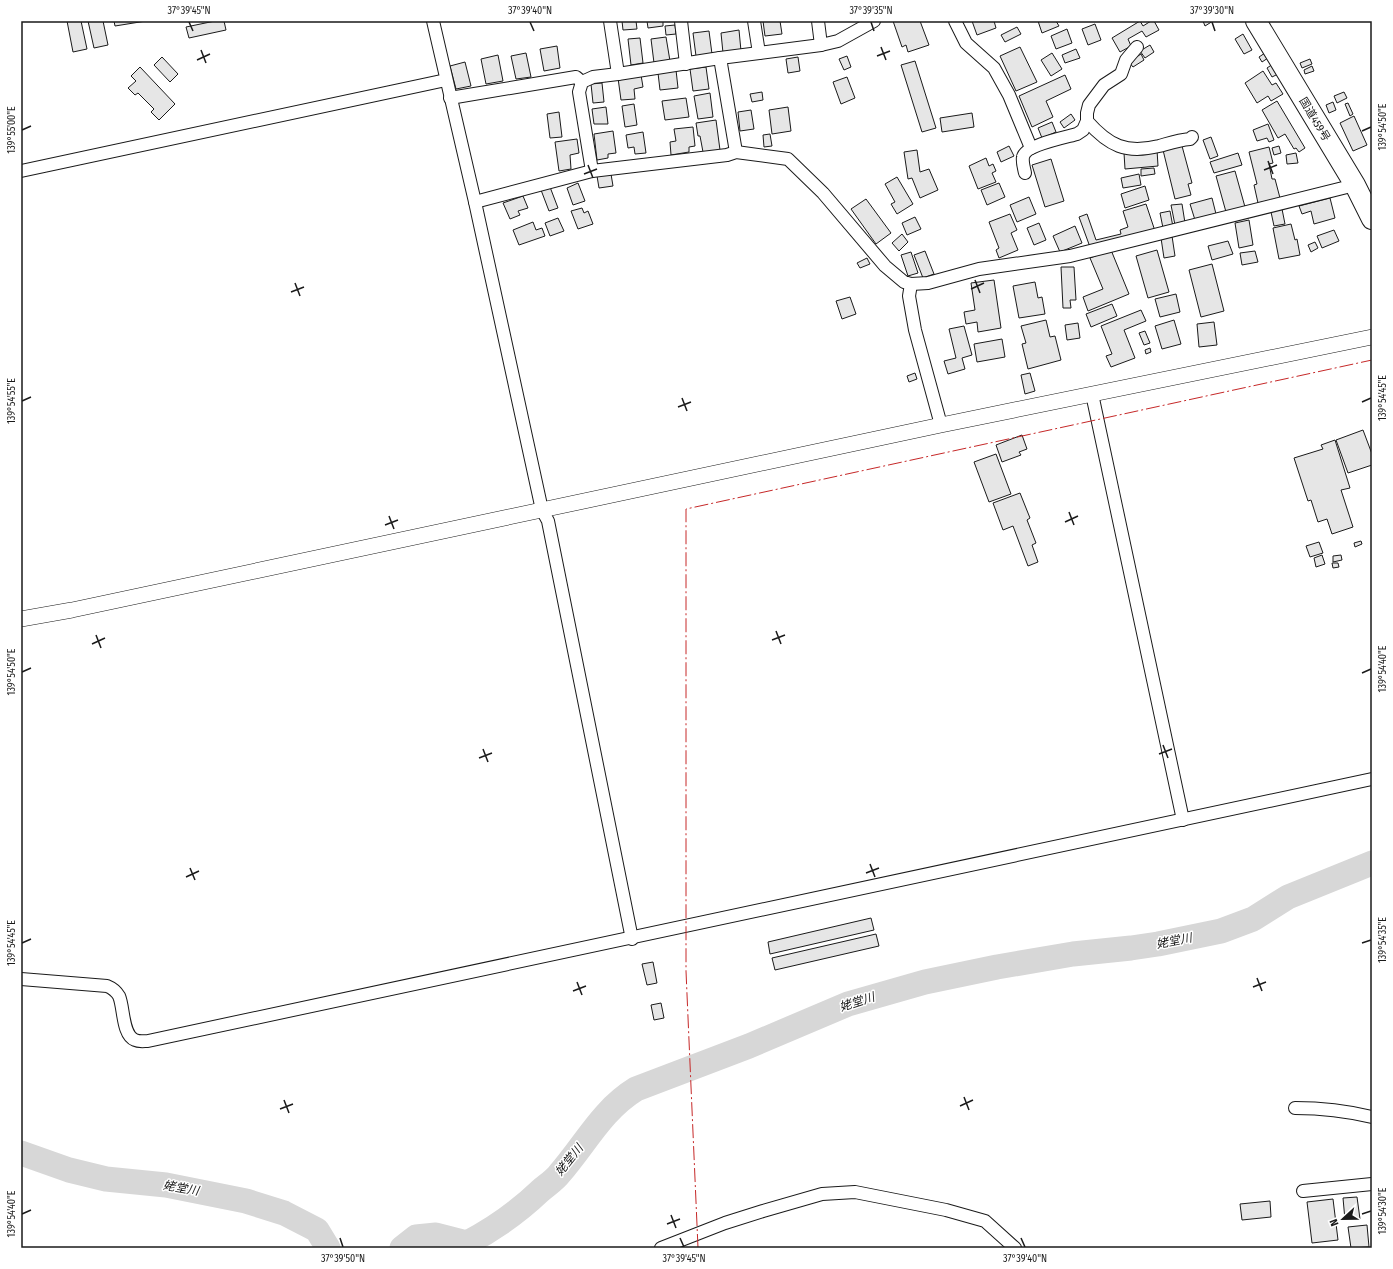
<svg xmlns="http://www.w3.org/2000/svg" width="1393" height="1269" font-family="'Fira Sans Condensed','Noto Sans JP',sans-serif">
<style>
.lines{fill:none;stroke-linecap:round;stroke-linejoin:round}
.river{stroke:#d7d7d7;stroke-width:25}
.building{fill:#e6e6e6;stroke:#1a1a1a}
.minor-casing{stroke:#1a1a1a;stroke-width:14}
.tertiary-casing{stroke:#1a1a1a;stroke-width:16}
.trunk-casing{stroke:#1a1a1a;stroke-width:22}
.minor{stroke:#fff;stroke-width:12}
.tertiary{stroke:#fff;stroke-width:15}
.trunk{stroke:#fff;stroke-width:20}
.power{stroke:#c62828;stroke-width:1;stroke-dasharray:14 3 2 3;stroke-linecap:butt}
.ticks{fill:none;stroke:#1a1a1a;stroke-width:1.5}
.labels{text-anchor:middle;stroke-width:3;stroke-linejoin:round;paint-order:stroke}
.street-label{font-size:11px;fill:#1a1a1a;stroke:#fff}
.water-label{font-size:12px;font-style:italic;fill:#1a1a1a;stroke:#fff}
.neatline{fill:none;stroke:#1a1a1a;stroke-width:1.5}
.ticks-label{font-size:10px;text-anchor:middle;fill:#1a1a1a}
</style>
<rect width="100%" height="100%" fill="#fff"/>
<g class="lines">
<g class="river">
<polyline points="21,1153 69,1170 106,1179 166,1185 246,1201 284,1213 317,1230 328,1248"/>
<path d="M402,1248L416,1237L436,1235L467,1243C494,1229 518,1212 540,1191C547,1185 555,1180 560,1173C586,1143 602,1110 636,1089L749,1046L848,1004L925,982L997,967L1073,954L1131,948L1158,944L1221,931L1253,919L1288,897L1372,863"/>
</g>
</g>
<g class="building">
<polygon points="67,21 81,21 87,49 73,52"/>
<polygon points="88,21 103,21 108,45 94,48"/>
<polygon points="114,21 146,21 115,26"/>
<polygon points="215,21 224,21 226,30 189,38 186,27"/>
<polygon points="622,21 636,21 637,29 623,30"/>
<polygon points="647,21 663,21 663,26 648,28"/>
<polygon points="763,21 780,21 782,34 765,36"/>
<polygon points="893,21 920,21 929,45 908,52 906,45 902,47"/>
<polygon points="972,21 994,21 996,28 977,35"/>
<polygon points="1038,21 1056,21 1059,26 1042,33"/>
<polygon points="1140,21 1143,26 1151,21 1154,21 1159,30 1146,37 1142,31 1128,39 1131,46 1120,52 1112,38"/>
<polygon points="1203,21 1213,21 1205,26"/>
<polygon points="1095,24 1101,40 1088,45 1082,29"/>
<polygon points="675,25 676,34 666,35 665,26"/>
<polygon points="1017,27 1021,34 1005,42 1001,35"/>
<polygon points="1067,29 1072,43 1056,49 1051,36"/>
<polygon points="739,30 741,51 723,53 721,33"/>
<polygon points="709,31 712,54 696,56 693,33"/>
<polygon points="1243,34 1252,50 1244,54 1235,39"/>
<polygon points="666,37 670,61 654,63 651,39"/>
<polygon points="640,38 643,63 631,65 628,39"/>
<polygon points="1150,45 1154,52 1145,58 1140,51"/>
<polygon points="557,46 560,68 544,71 540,49"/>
<polygon points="1020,47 1037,82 1016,91 1000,56"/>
<polygon points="1076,49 1080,58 1065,63 1062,55"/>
<polygon points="526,53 531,77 516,79 511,56"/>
<polygon points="1052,53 1062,69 1051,76 1041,60"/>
<polygon points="1265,53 1268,58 1262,62 1259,57"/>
<polygon points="1141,54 1144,60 1133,67 1129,62"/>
<polygon points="498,55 503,81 486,84 481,59"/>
<polygon points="847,56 851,67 844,70 839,59"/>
<polygon points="162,57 178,74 170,82 154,65"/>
<polygon points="798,57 800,71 788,73 786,59"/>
<polygon points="1310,59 1312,64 1302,68 1300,63"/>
<polygon points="915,61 936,128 922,132 901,65"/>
<polygon points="465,62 471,86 456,89 450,66"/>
<polygon points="1273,64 1278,74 1272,77 1267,68"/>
<polygon points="1312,66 1314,71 1305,74 1304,70"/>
<polygon points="140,67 175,104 159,120 151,112 154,109 138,93 135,95 128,88 136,81 131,76"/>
<polygon points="706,67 709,89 693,91 690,69"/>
<polygon points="676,70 678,88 660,90 658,73"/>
<polygon points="1263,71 1272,85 1276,83 1283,94 1271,101 1268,96 1257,103 1245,83"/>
<polygon points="641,75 643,87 634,89 635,99 621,100 618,78"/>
<polygon points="1065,75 1071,89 1046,101 1053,117 1032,127 1019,96"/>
<polygon points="847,77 855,98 841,104 833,82"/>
<polygon points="602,83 604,102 593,103 591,84"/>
<polygon points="762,92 763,100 752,102 750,94"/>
<polygon points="1344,92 1347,98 1337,103 1334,96"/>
<polygon points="710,93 713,117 698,119 694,96"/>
<polygon points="686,98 689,117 665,120 662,101"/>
<polygon points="1277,101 1305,148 1299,152 1296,148 1294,149 1285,134 1278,138 1262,110"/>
<polygon points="1333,102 1336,110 1329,113 1326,105"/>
<polygon points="1348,103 1353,114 1350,116 1345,104"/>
<polygon points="634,104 637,125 625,127 622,106"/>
<polygon points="606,107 608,124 594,124 592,109"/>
<polygon points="788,107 791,131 772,134 769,110"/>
<polygon points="751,110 754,129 740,131 738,112"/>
<polygon points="559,112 562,137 550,138 547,114"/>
<polygon points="972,113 974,127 942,132 940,118"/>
<polygon points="1071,114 1075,120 1064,128 1060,122"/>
<polygon points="1354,116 1367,145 1353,151 1340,123"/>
<polygon points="716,120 720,150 703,152 700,136 698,136 696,123"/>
<polygon points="1052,122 1056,132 1042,138 1038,128"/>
<polygon points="1268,124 1274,140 1269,142 1267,138 1257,141 1253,130"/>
<polygon points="693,127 695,146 689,147 689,152 671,155 670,142 676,141 674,129"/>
<polygon points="613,131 616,153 608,154 608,158 597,160 594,134"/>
<polygon points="643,132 646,153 635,154 634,147 628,148 626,135"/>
<polygon points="770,134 772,146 764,147 763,135"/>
<polygon points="1211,137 1218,156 1210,159 1203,140"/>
<polygon points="577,139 579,153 570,155 571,169 559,171 555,142"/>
<polygon points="1009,146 1014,156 1001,162 997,152"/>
<polygon points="1182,146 1192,183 1188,184 1191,195 1175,199 1163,150"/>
<polygon points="1279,146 1281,153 1274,155 1272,148"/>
<polygon points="1269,147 1273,163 1269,164 1272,179 1275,179 1280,198 1258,203 1254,185 1257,184 1249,152"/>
<polygon points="917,150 920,172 929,169 938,190 920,198 912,178 908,179 904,152"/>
<polygon points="1157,150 1158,166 1125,169 1124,153"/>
<polygon points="1238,153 1242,165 1214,173 1210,162"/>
<polygon points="1296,153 1298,163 1287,164 1286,155"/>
<polygon points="986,158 989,166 993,164 996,171 992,173 996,182 978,189 969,166"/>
<polygon points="1051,159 1064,201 1045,207 1032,165"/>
<polygon points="1154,168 1155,174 1141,176 1141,169"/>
<polygon points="1235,171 1245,207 1226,212 1216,176"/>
<polygon points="611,174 613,186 599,188 597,176"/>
<polygon points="1139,174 1141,185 1123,188 1121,178"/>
<polygon points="897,177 913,204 897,214 891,204 895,202 885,184"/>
<polygon points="578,183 585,201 573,205 567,188"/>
<polygon points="999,183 1005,197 987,205 981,190"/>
<polygon points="1145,186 1149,200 1125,208 1121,194"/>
<polygon points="550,187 558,208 549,211 541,190"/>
<polygon points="523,196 528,208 518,211 520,215 510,219 503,203"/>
<polygon points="1029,197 1036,214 1017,222 1010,205"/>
<polygon points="1212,198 1216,214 1195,220 1190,204"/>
<polygon points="1330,198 1335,218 1314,224 1311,211 1302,214 1299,206"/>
<polygon points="866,199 891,233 876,244 851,209"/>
<polygon points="1146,204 1155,231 1090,247 1079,217 1087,214 1096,240 1121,234 1120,230 1128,227 1123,211"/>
<polygon points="1182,204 1185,223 1175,225 1171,205"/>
<polygon points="582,208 584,213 588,211 593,224 578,229 571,211"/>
<polygon points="1282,209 1285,224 1274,226 1271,212"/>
<polygon points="1170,211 1173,227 1163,228 1160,213"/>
<polygon points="1010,214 1017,230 1011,233 1018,250 999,258 996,250 999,248 989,222"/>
<polygon points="915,217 921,229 907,235 902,223"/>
<polygon points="558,218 564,231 550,236 545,223"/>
<polygon points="1249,220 1253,245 1239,248 1235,223"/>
<polygon points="533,222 536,230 542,228 545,236 519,245 513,230"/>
<polygon points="1039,223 1046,240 1034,245 1027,228"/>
<polygon points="1291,224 1295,240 1297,239 1300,255 1279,259 1273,228"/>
<polygon points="1075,226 1082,243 1060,252 1053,236"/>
<polygon points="1334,230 1339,241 1322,248 1317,236"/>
<polygon points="902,234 908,242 899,251 892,243"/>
<polygon points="1172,236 1175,256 1164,258 1161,238"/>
<polygon points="1228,241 1233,254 1212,260 1208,246"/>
<polygon points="1315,242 1318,248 1311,252 1308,245"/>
<polygon points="1111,250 1129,294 1088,311 1083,297 1103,289 1090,258"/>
<polygon points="1157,250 1169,292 1148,298 1136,256"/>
<polygon points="925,251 934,274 923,278 914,255"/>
<polygon points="1255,251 1258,262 1242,265 1240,253"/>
<polygon points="911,252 918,273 908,276 901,255"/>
<polygon points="867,258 870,264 860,268 857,263"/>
<polygon points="1212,264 1224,311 1201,317 1189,270"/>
<polygon points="1061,267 1074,267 1076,300 1070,300 1071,308 1063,308"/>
<polygon points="994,280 1001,328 978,332 977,322 966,324 964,312 975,310 971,283"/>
<polygon points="1035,282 1038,298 1042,297 1045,314 1019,318 1013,286"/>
<polygon points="1176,294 1180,312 1160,317 1155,299"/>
<polygon points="850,297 856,314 842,319 836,301"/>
<polygon points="1112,304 1117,316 1091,327 1086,314"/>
<polygon points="1141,310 1146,321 1124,330 1135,358 1111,367 1106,356 1112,354 1101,326"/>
<polygon points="1046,320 1050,337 1055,336 1061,360 1028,369 1022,344 1026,343 1021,326"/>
<polygon points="1174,320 1181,344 1162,349 1155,326"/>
<polygon points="1214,322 1217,345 1199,347 1197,324"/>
<polygon points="1078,323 1080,338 1067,340 1065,325"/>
<polygon points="964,326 972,355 962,358 965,369 948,374 944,361 956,358 949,329"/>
<polygon points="1145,331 1150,343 1144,345 1139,333"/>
<polygon points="1002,339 1005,357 977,362 974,344"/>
<polygon points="1150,348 1151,352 1146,354 1145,350"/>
<polygon points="915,373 917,379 909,382 907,376"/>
<polygon points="1030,373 1035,391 1025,394 1021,375"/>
<polygon points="1363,430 1372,454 1372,465 1348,473 1336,440"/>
<polygon points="1022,435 1027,449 1019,452 1021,455 1002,462 996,445"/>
<polygon points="1335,440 1350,488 1341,490 1353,527 1332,534 1327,519 1318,522 1311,500 1308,501 1294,458 1323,449 1321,445"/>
<polygon points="996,454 1011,494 989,502 974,462"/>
<polygon points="1020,493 1030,518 1027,520 1036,543 1032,545 1038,562 1028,566 1013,526 1003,530 993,503"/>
<polygon points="1361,541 1362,544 1355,547 1354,543"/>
<polygon points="1319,542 1323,553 1310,557 1306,546"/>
<polygon points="1322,555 1325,564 1316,567 1314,558"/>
<polygon points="1341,555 1342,560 1333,562 1333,556"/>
<polygon points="1332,563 1338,563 1339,567 1333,568"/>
<polygon points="871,918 874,930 770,954 768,942"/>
<polygon points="876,934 879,946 775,970 772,958"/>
<polygon points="653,962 657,983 647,985 642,964"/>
<polygon points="661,1003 664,1018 654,1020 651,1005"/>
<polygon points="1357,1197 1360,1219 1345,1220 1343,1198"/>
<polygon points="1333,1199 1338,1240 1312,1243 1307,1202"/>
<polygon points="1270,1201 1271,1217 1242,1220 1240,1204"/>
<polygon points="1367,1225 1369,1247 1351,1248 1348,1227"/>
</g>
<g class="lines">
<defs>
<g id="minor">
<polyline points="433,21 475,202 542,510 548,521 632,939"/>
<polyline points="610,21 618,74 720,58"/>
<polyline points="681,21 686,64"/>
<polyline points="754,21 759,53"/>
<polyline points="818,21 821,45"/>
<polyline points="955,21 966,43 994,68 1009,95 1031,148"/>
<polyline points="450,98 576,77 582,82"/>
<path d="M1087,121C1109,146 1126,154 1159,146C1170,143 1179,140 1190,139L1192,137"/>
<polyline points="736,152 720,58 821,45 838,41 874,21"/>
<polyline points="21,171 446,80"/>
<polyline points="592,171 579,92 582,82 593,77 618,74"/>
<path d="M1025,173C1024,168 1022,162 1023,157C1025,145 1067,137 1077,134L1083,130L1087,121V113L1089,105L1104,85L1121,74L1126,60L1137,47"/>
<polyline points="475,202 592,171 727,155 736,152 788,159 823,193 885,266 904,282 911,284 928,283 979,269 1070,256 1355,185"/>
<polyline points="911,284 909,296 915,330 941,425"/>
<polyline points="1092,394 1183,820"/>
<path d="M21,979L107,986C112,988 116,991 119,996C124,1007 122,1035 135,1040C139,1042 144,1041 148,1041L1372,779"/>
<path d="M1295,1108C1321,1108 1347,1111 1372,1117"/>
<polyline points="1303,1191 1372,1184"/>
<polyline points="661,1248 725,1223 763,1211 822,1194 855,1192 946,1210 985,1221 1015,1248"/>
</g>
<polyline id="tertiary" points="21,619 72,610 941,425 1372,337"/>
<polyline id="trunk" points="1256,21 1355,185 1372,219"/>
</defs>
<use href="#minor" class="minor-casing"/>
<use href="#tertiary" class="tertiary-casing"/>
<use href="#trunk" class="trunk-casing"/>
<use href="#minor" class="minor"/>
<use href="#tertiary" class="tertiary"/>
<use href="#trunk" class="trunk"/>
<polyline class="power" points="698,1248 686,971 686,509 1372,360"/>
</g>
<path class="ticks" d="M189,22L193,31M530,22L534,31M871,22L874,31M1212,22L1215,31M881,47L886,60M201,50L206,63M877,56L890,51M197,60L210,54M22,130L31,126M1362,131L1371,127M1268,161L1273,174M588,165L593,178M1264,170L1277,165M584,174L597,169M975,280L980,293M295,283L300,296M971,289L984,283M291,292L304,287M682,398L687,411M22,401L31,397M1362,402L1371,398M678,407L691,402M1069,512L1074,525M389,516L394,529M1065,522L1078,516M385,525L398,520M776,631L781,644M96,635L101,648M772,640L785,635M92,644L105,638M22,672L31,668M1362,673L1371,669M1163,745L1168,758M483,749L488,762M1159,754L1172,749M479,758L492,753M870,864L875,877M190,868L195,880M866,873L879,868M186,877L199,871M22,943L31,939M1362,943L1371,940M1257,978L1262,991M577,982L582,995M1253,987L1266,982M573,991L586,986M964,1097L969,1110M284,1100L289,1113M960,1106L973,1100M280,1109L293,1104M22,1214L31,1210M1362,1214L1371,1211M671,1215L676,1228M667,1224L680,1219M340,1238L343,1247M680,1238L684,1247M1021,1238L1025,1247"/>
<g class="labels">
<g class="street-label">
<text transform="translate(1315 119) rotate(59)" y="4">国道459号</text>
</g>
<g class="water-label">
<text transform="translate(1174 941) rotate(-11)" y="4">姥堂川</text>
<text transform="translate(857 1002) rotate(-18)" y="4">姥堂川</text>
<text transform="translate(569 1160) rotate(-51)" y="4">姥堂川</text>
<text transform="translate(181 1188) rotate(10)" y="4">姥堂川</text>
</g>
</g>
<rect width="1393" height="1269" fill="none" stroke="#ffffff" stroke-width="44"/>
<g transform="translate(1343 1219) rotate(248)" stroke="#ffffff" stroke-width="3" paint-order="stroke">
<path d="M0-3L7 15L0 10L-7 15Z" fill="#1a1a1a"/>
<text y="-6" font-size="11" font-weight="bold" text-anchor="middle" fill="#1a1a1a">N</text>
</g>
<rect x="22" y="22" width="1349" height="1225" class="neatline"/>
<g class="ticks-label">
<text x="189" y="14">37°39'45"N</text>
<text x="530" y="14">37°39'40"N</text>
<text x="871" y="14">37°39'35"N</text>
<text x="1212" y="14">37°39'30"N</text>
<text transform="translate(1382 127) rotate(-90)" y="4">139°54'50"E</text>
<text transform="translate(11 130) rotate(-90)" y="4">139°55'00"E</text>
<text transform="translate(1382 398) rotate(-90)" y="4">139°54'45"E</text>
<text transform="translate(11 401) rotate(-90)" y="4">139°54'55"E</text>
<text transform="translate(1382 669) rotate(-90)" y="4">139°54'40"E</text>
<text transform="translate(11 672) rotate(-90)" y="4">139°54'50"E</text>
<text transform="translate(1382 940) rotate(-90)" y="4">139°54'35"E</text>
<text transform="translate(11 943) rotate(-90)" y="4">139°54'45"E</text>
<text transform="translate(1382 1211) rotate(-90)" y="4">139°54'30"E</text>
<text transform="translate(11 1214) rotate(-90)" y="4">139°54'40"E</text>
<text x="343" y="1262">37°39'50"N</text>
<text x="684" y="1262">37°39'45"N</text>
<text x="1025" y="1262">37°39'40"N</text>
</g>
</svg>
